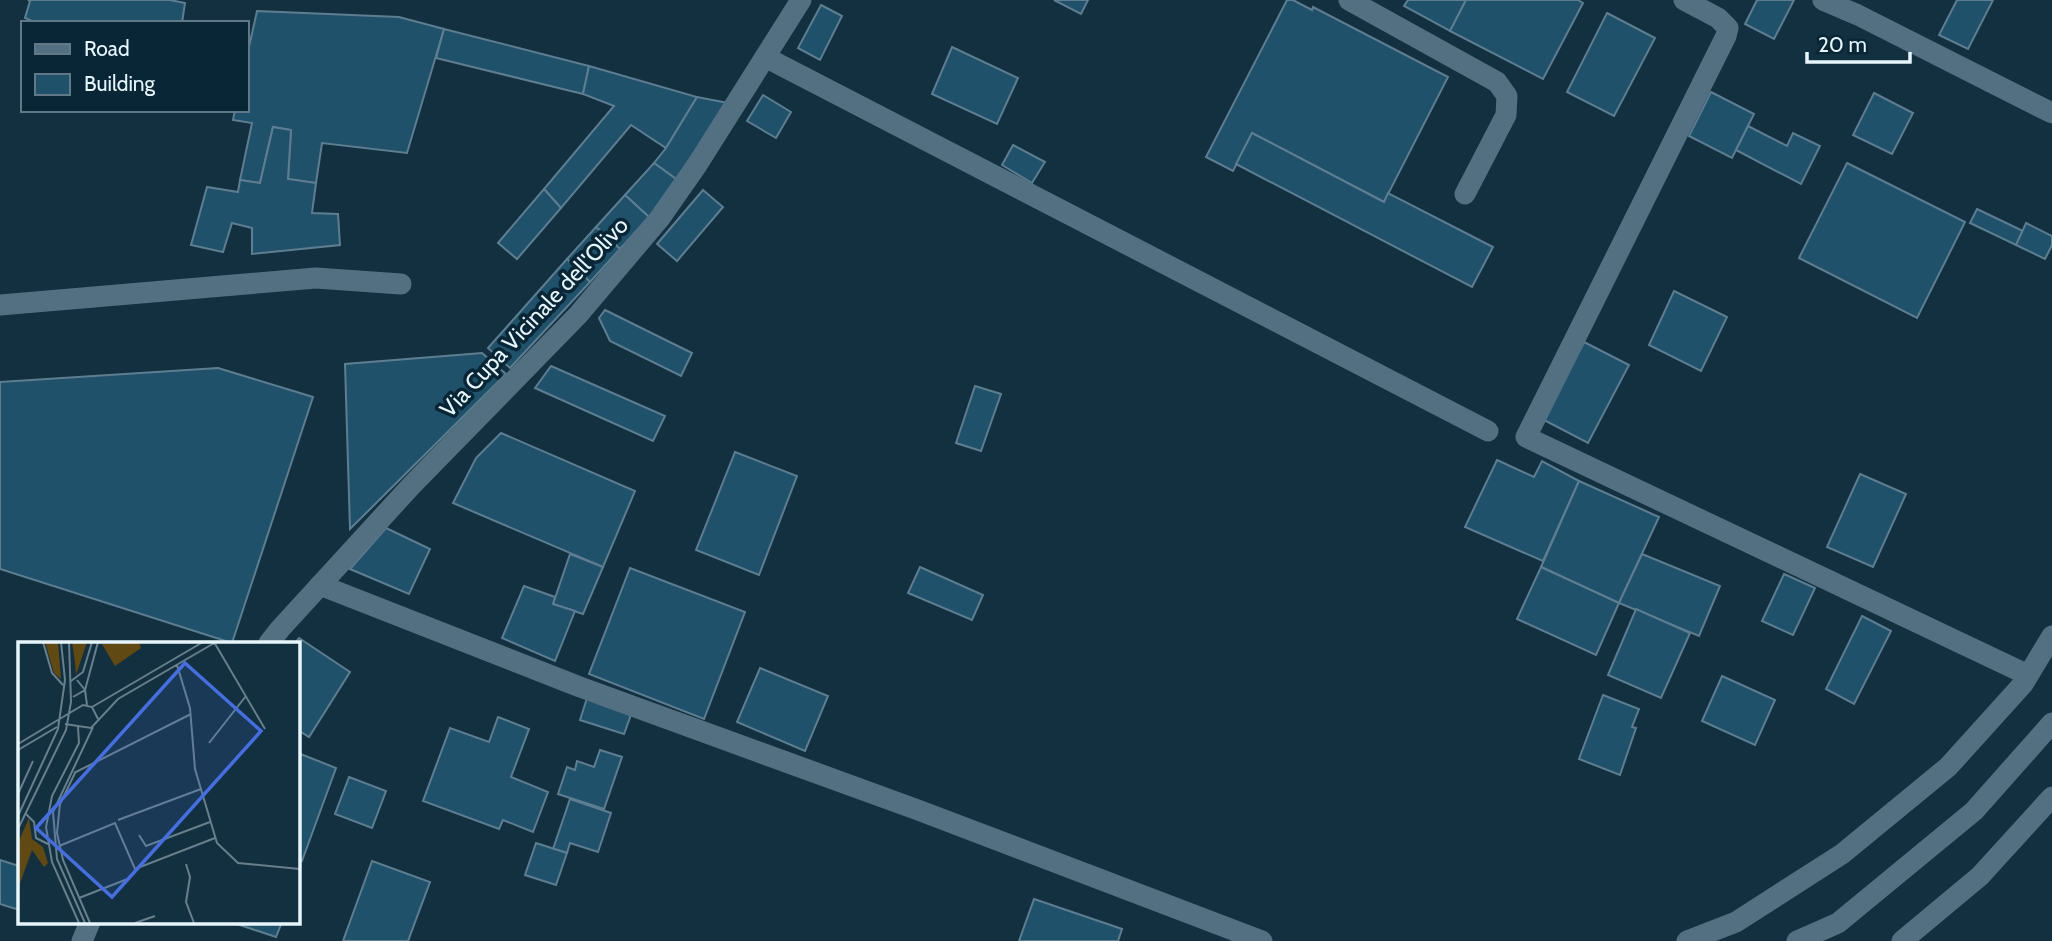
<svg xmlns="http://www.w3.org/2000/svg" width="2052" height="941" font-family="Cabin,sans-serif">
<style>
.building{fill:#1f516b;stroke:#5e7d90;stroke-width:2}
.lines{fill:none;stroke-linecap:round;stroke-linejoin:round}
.minor{stroke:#527082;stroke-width:21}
.labels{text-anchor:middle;stroke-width:7;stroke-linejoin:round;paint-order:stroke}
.street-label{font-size:23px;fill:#e7f5fd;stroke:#082636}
.inset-road{fill:none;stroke:#687f8c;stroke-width:2}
.view{fill:#456fdf;fill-opacity:0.15;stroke:#456fdf;stroke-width:3.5}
.inset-edge{fill:none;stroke:#e7f5fd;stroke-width:3.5}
</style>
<rect width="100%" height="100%" fill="#133040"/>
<g class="building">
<polygon points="28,0 170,0 185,3 182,23 37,23 25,18 30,1"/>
<polygon points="1054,0 1088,0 1081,14"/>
<polygon points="1287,0 1293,0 1312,10 1313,7 1448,77 1384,202 1252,133 1233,171 1206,157"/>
<polygon points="1408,0 1466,0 1450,31 1404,6"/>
<polygon points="1466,0 1578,0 1583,3 1543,79 1450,31"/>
<polygon points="1757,0 1794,0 1774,39 1745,24"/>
<polygon points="1957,0 1993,0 1968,49 1939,35"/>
<polygon points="821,5 842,16 820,60 798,48"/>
<polygon points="257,11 399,17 444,29 407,153 322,143 316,183 288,179 291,130 273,127 260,183 240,180 252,123 233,120 235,110 247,110 247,56"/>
<polygon points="1607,13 1655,38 1614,116 1567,92"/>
<polygon points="444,29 589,66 583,94 436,58"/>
<polygon points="952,47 1018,78 997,124 932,94"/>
<polygon points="589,66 697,97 666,148 631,125 561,208 544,189 614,106 583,94"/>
<polygon points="1711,92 1754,114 1732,158 1689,136"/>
<polygon points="1874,93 1913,113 1892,154 1853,135"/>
<polygon points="763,95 791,112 776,138 747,121"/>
<polygon points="697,97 728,103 676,179 654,163 666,148"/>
<polygon points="1748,126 1787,146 1793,133 1820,146 1801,184 1736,150"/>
<polygon points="273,127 291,130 288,179 316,183 312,213 338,214 340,245 252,254 252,228 232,223 223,252 191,245 207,187 238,192 240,180 260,183"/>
<polygon points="1252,133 1384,202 1388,193 1493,247 1472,287 1236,164"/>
<polygon points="1013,145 1045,162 1032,183 1002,165"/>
<polygon points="654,163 676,179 649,217 625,195"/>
<polygon points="1847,163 1965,222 1917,318 1799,258"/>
<polygon points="544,189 561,208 517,259 498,243"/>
<polygon points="703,190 723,207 677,261 657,244"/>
<polygon points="625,195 649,217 620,249 596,227"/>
<polygon points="1977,209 2023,231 2016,245 1970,223"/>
<polygon points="2026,223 2052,236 2052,245 2045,259 2016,245"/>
<polygon points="596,227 620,249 590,282 567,259"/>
<polygon points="567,259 590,282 510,368 488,348"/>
<polygon points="1674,291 1727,317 1701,371 1649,345"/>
<polygon points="605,310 692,353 681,376 610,341 599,318"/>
<polygon points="1584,342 1629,365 1588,443 1544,420"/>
<polygon points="482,353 506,374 350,529 345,364"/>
<polygon points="551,366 665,416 653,441 535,388"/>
<polygon points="218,368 313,397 232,643 0,569 0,382"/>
<polygon points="975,386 1001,394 981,451 956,443"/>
<polygon points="501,433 635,491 603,567 453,503 476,458"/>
<polygon points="735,452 797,476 759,575 696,550"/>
<polygon points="1497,460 1534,477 1542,461 1579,481 1543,561 1465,527"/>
<polygon points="1860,474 1906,494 1873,567 1827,547"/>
<polygon points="1579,481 1659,517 1619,603 1541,567"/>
<polygon points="386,528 430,549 409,594 350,569"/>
<polygon points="570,554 603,567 583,614 553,604"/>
<polygon points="1642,554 1720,586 1699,636 1619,603"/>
<polygon points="920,567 983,595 972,620 908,593"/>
<polygon points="1541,567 1619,603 1596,655 1517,619"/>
<polygon points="630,568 745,612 704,719 589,674"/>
<polygon points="1784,574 1815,588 1793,635 1762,621"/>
<polygon points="524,586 555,597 553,604 575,611 555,661 502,638"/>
<polygon points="1636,609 1690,633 1661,698 1608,675"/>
<polygon points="1862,616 1891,631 1854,704 1826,689"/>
<polygon points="299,638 350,672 309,737 298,730 298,643 295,643"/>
<polygon points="760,668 828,696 805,751 737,722"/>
<polygon points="1722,676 1775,700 1755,745 1702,721"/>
<polygon points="1603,695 1639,709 1632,727 1636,728 1620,775 1579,759"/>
<polygon points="587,698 632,712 624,734 580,720"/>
<polygon points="498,717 529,729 511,777 548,792 533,832 503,820 499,829 423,801 450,728 489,742"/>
<polygon points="600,750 622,757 604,809 558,794 567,767 575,770 577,761 594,767"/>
<polygon points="298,753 336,768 302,861 298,858"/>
<polygon points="349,777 386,791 372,828 335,814"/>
<polygon points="570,799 611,813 598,852 570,843 567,853 553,849"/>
<polygon points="536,843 567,853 556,885 525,875"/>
<polygon points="0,860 19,866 19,910 0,904"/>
<polygon points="372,861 430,882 408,941 343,941"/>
<polygon points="1034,899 1122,929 1118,941 1019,941"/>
<polygon points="231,922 282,922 276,937"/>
</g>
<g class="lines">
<g class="minor">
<polyline points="1349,0 1497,82 1507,96 1506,115 1465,194"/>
<polyline points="1684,0 1718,18 1728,28 1726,36 1526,437 2028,675"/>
<polyline points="1823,0 1858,15 2052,113"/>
<polyline points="765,57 1488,431"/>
<polyline points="0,305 316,278 401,284"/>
<polyline points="320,585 580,687 918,810 1262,941"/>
<polyline points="269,643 280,629 411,486 578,315 660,218 697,165 801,0"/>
<polyline points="82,941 90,922"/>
<polyline points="1687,941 1736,922 1842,854 1948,767 2023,684 2052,636"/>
<polyline points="1797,941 1838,923 1974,811 2052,723"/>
<polyline points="1902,941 1980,876 2052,797"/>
</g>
</g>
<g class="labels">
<g class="street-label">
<text transform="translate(534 317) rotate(-47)" y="8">Via Cupa Vicinale dell'Olivo</text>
</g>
</g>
<g transform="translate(18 642)">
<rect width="282" height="282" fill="#133040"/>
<path d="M27,0H40L43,37L36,31ZM54,0H69L58,33L57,21ZM121,0L123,6L97,24L84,2ZM11,176L14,197L25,205L30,221L26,225L14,208L0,247V201Z" fill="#604912"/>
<path class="inset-road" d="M25,0L34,31L45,43M196,0L247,87M159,23L172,66L177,127L199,201L220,221L282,227M53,39L65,30L74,0M55,55L67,48L59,38M69,63L67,48L80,0M74,65L185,0M47,82L73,86L100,57L198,0M60,85L61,101L34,154L28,185L34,220L61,281M191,101L228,54M0,102L65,63L74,65L80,77M0,108L39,85M56,131L173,72M57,131L42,162L39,191L45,218L72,281M0,152L15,119M8,172L16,180L18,196L30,202M0,174L40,87L47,38L43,0M100,178L183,147M0,187L48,88L53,60L51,0M121,193L128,204L192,180M41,204L97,181L117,227L197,196M168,222L172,235L168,260L176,281M61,256L112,236M67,281L39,217L35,170L75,85M117,281L137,274"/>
<path class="view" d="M167,21L243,89L94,255L18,186Z"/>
<rect width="282" height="282" class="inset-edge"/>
</g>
<rect x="21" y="21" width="228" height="91" fill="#082636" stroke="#617986" stroke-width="2"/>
<rect x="35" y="44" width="35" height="10" fill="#527082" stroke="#617986" stroke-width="2"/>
<text x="84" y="56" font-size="21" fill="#e7f5fd">Road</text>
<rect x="35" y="74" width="35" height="21" fill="#1f516b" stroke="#617986" stroke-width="2"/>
<text x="84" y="91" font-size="21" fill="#e7f5fd">Building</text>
<path d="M1807 52v10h103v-10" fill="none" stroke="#e7f5fd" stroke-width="3.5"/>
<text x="1818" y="52" font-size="21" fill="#e7f5fd" stroke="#082636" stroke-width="5" paint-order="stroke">20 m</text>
</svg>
